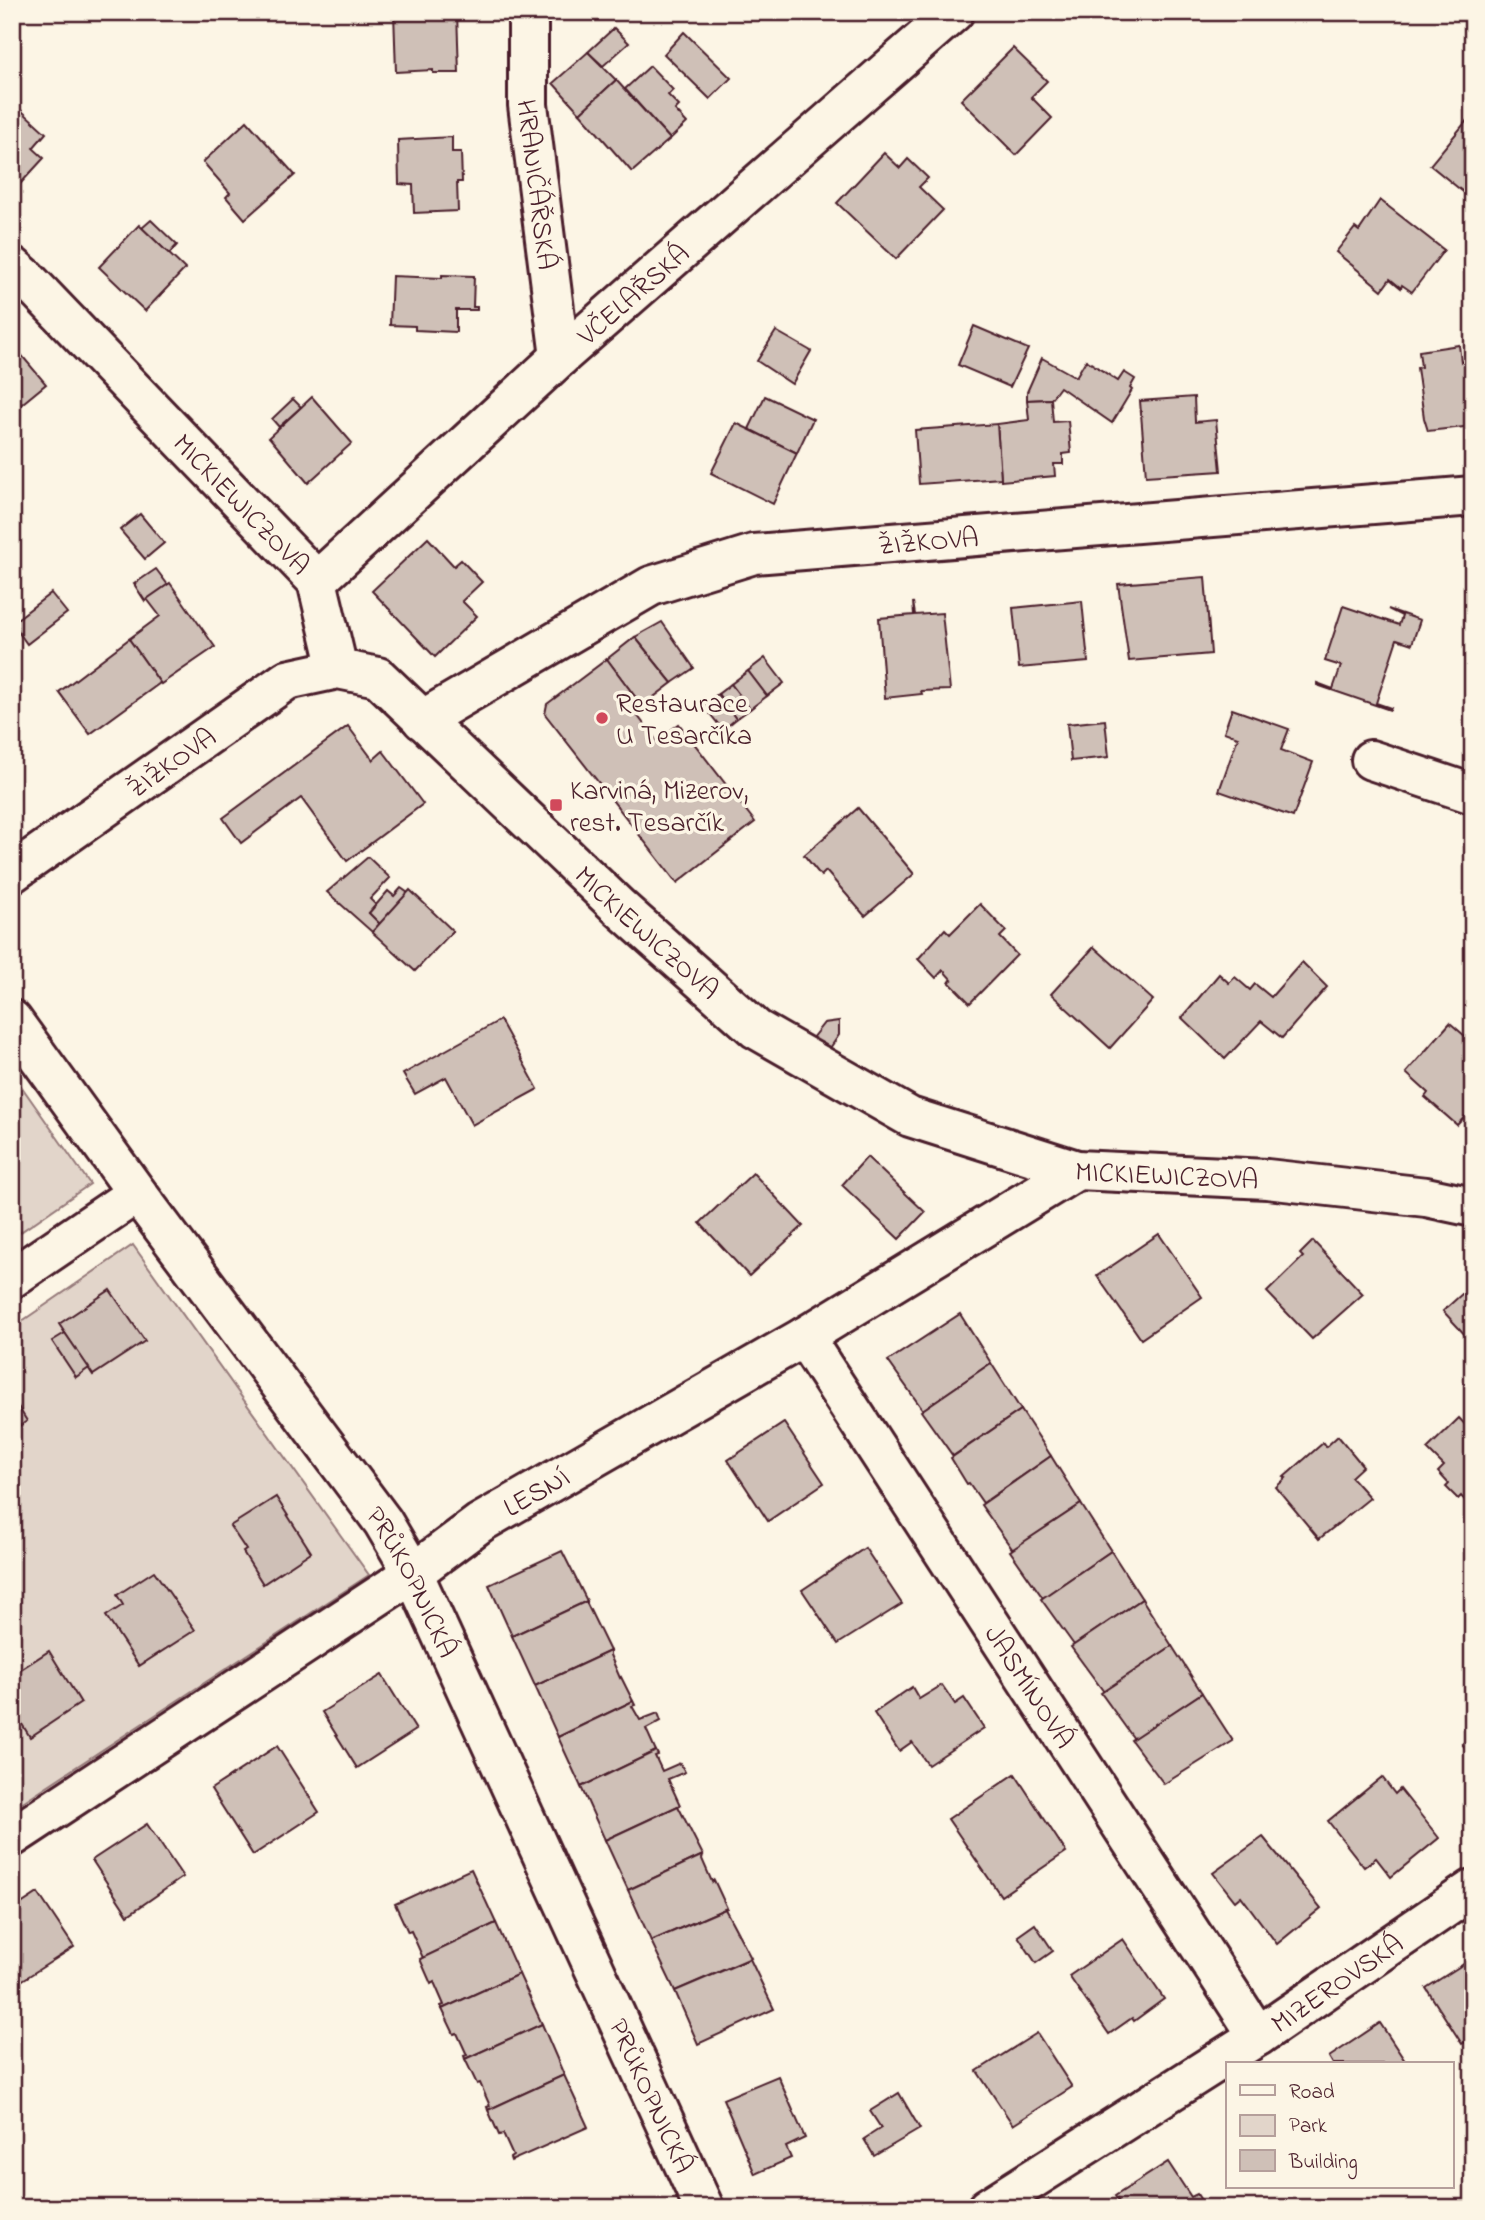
<svg xmlns="http://www.w3.org/2000/svg" width="1485" height="2220" font-family="'Indie Flower',sans-serif">
<style>
.green{fill:#e2d5ca;stroke:#967a7a;stroke-width:2}
.building{fill:#cfc0b7;stroke:#4a1f2b;stroke-width:2}
.lines{fill:none;stroke-linecap:round;stroke-linejoin:round}
.minor-casing{stroke:#4a1f2b;stroke-width:44}
.minor{stroke:#fcf5e5;stroke-width:38}
.poi-dot{fill:#d1495b;stroke:#fcf5e5;stroke-width:2.5}
.labels{text-anchor:middle;stroke-width:7;stroke-linejoin:round;paint-order:stroke}
.street-label{font-size:28px;fill:#4a1f2b;stroke:#fcf5e5}
.poi-label{font-size:28px;fill:#4a1f2b;stroke:#fcf5e5;text-anchor:start}
</style>
<rect width="100%" height="100%" fill="#fcf5e5"/>
<filter id="ink" filterUnits="userSpaceOnUse"><feTurbulence type="fractalNoise" baseFrequency=".0143" numOctaves="2"/><feDisplacementMap in="SourceGraphic" scale="14" xChannelSelector="R" yChannelSelector="G"/><feConvolveMatrix kernelMatrix="1 2 1 2 8 2 1 2 1" color-interpolation-filters="sRGB"/></filter>
<g filter="url(#ink)">
<g class="green">
<polygon points="12,1073 90,1184 12,1238"/>
<polygon points="133,1245 369,1575 12,1809 12,1328"/>
</g>
<g class="building">
<polygon points="394,12 457,12 459,73 433,73 433,70 396,72"/>
<polygon points="614,28 629,43 603,66 588,52"/>
<polygon points="684,32 731,78 710,99 664,54"/>
<polygon points="1013,48 1047,81 1031,97 1052,118 1016,155 961,100"/>
<polygon points="588,52 616,80 580,113 553,83"/>
<polygon points="650,66 673,90 668,95 679,106 675,110 687,123 670,139 625,89"/>
<polygon points="616,80 670,139 632,172 580,113"/>
<polygon points="12,102 46,133 33,148 44,158 20,184 12,177"/>
<polygon points="1473,113 1473,200 1430,165"/>
<polygon points="247,121 295,175 245,219 226,197 230,193 203,162"/>
<polygon points="452,137 452,152 461,152 462,182 457,182 458,211 414,213 413,185 399,184 398,140"/>
<polygon points="884,153 900,168 908,159 928,178 919,187 943,210 896,259 837,203"/>
<polygon points="1380,200 1444,250 1412,292 1402,285 1401,288 1390,279 1382,290 1336,252 1355,228 1359,231"/>
<polygon points="151,220 177,245 169,254 142,228"/>
<polygon points="139,225 185,269 145,311 99,267"/>
<polygon points="442,275 474,276 473,307 477,307 477,310 456,310 456,332 415,330 415,326 390,325 392,276 442,278"/>
<polygon points="974,326 1028,349 1010,387 958,365"/>
<polygon points="776,331 811,351 792,384 757,361"/>
<polygon points="12,344 46,384 12,412"/>
<polygon points="1459,345 1461,362 1473,360 1473,426 1428,431 1424,418 1417,368 1421,367 1419,351"/>
<polygon points="1042,358 1076,377 1086,360 1118,381 1124,372 1135,379 1130,388 1132,390 1112,423 1060,387 1051,399 1027,400 1027,392"/>
<polygon points="765,396 813,419 797,453 749,429"/>
<polygon points="312,397 352,443 308,483 269,437"/>
<polygon points="1194,397 1195,422 1216,420 1221,471 1146,476 1140,401"/>
<polygon points="293,399 301,407 279,427 272,419"/>
<polygon points="1051,399 1053,422 1068,421 1071,453 1063,454 1063,464 1054,464 1055,476 1001,481 997,424 1029,420 1027,400"/>
<polygon points="736,423 797,453 773,504 711,473"/>
<polygon points="997,424 1001,478 919,484 915,430"/>
<polygon points="140,514 164,543 145,559 120,530"/>
<polygon points="428,538 454,566 461,560 482,582 462,601 477,616 435,657 372,591"/>
<polygon points="156,569 168,585 145,601 134,584"/>
<polygon points="1205,577 1211,654 1129,661 1118,584"/>
<polygon points="170,583 215,647 161,684 129,639 160,616 147,599"/>
<polygon points="51,593 67,613 27,644 12,623"/>
<polygon points="1082,601 1088,662 1019,668 1013,608"/>
<polygon points="913,602 915,615 942,613 950,690 921,691 922,694 885,698 879,618 914,615"/>
<polygon points="1343,606 1399,625 1402,616 1388,609 1420,620 1412,644 1397,639 1376,703 1391,708 1390,710 1317,685 1317,683 1333,689 1341,666 1325,661"/>
<polygon points="662,622 694,668 672,683 635,637"/>
<polygon points="635,637 672,683 642,706 607,659"/>
<polygon points="129,639 160,683 90,734 59,692"/>
<polygon points="765,658 784,683 767,696 748,671"/>
<polygon points="607,659 642,706 634,711 657,741 679,724 755,822 677,883 545,714 547,704"/>
<polygon points="748,671 767,696 750,709 731,684"/>
<polygon points="731,684 750,709 736,719 718,694"/>
<polygon points="718,694 736,719 723,730 703,705"/>
<polygon points="1232,709 1289,729 1281,750 1313,762 1293,817 1219,791 1238,737 1224,732"/>
<polygon points="1105,720 1109,757 1071,761 1067,724"/>
<polygon points="348,726 373,760 383,751 423,804 347,861 301,798 241,843 223,818"/>
<polygon points="858,808 914,874 865,916 826,871 821,876 804,855"/>
<polygon points="368,857 390,878 370,899 376,905 369,913 380,924 372,932 327,892"/>
<polygon points="401,888 408,893 380,924 369,913 388,891 394,896"/>
<polygon points="410,890 453,931 415,971 372,932"/>
<polygon points="980,904 1006,931 1000,937 1017,955 970,1003 949,982 952,980 943,970 936,978 918,959 945,929 950,934"/>
<polygon points="1094,947 1153,1000 1110,1048 1051,994"/>
<polygon points="1302,962 1327,987 1282,1038 1261,1021 1225,1059 1182,1018 1219,974 1229,983 1235,977 1250,990 1255,984 1271,997"/>
<polygon points="500,1020 538,1089 472,1125 446,1077 415,1094 403,1074"/>
<polygon points="839,1021 839,1035 828,1051 812,1038 824,1023"/>
<polygon points="1450,1023 1473,1043 1473,1108 1457,1125 1425,1097 1428,1093 1406,1073"/>
<polygon points="867,1157 925,1212 899,1239 842,1185"/>
<polygon points="753,1173 803,1226 749,1276 700,1223"/>
<polygon points="1159,1234 1202,1297 1141,1339 1097,1276"/>
<polygon points="1313,1241 1363,1294 1312,1339 1267,1292 1303,1257 1300,1254"/>
<polygon points="1473,1284 1473,1333 1468,1338 1443,1311"/>
<polygon points="110,1290 145,1341 93,1375 59,1324"/>
<polygon points="960,1314 991,1363 923,1410 888,1361"/>
<polygon points="65,1333 89,1368 76,1377 52,1341"/>
<polygon points="991,1363 1021,1410 953,1456 921,1411"/>
<polygon points="12,1397 27,1421 12,1431"/>
<polygon points="1021,1410 1051,1456 983,1503 969,1483 967,1484 951,1458"/>
<polygon points="1459,1418 1473,1433 1473,1509 1461,1496 1458,1499 1446,1487 1449,1484 1438,1472 1444,1466 1427,1449"/>
<polygon points="784,1423 824,1483 768,1521 728,1460"/>
<polygon points="1338,1436 1363,1466 1351,1477 1370,1498 1319,1539 1276,1487 1286,1478 1284,1477 1323,1443 1326,1447"/>
<polygon points="1051,1456 1081,1504 1013,1550 981,1505"/>
<polygon points="276,1497 311,1552 263,1584 243,1552 246,1550 230,1526"/>
<polygon points="1081,1504 1111,1551 1043,1598 1010,1551"/>
<polygon points="865,1548 902,1604 838,1644 802,1590"/>
<polygon points="562,1551 587,1601 512,1636 489,1585"/>
<polygon points="1111,1551 1142,1599 1074,1645 1041,1599"/>
<polygon points="154,1571 195,1630 139,1666 106,1616 123,1605 117,1595"/>
<polygon points="1142,1599 1172,1646 1104,1692 1071,1647"/>
<polygon points="587,1601 587,1604 610,1651 535,1686 512,1636"/>
<polygon points="1172,1646 1202,1693 1134,1739 1101,1693"/>
<polygon points="49,1651 81,1703 30,1737 12,1708 12,1675"/>
<polygon points="610,1651 610,1655 620,1678 621,1677 633,1701 558,1737 535,1686"/>
<polygon points="382,1675 416,1730 357,1768 322,1712"/>
<polygon points="942,1685 955,1704 964,1698 984,1728 928,1765 912,1742 899,1751 874,1713 912,1687 919,1699"/>
<polygon points="1202,1693 1233,1741 1164,1784 1131,1740"/>
<polygon points="633,1701 635,1705 632,1706 640,1720 658,1713 661,1721 646,1729 656,1751 581,1787 558,1737"/>
<polygon points="1473,1736 1473,1757 1462,1744"/>
<polygon points="277,1746 319,1812 253,1855 211,1789"/>
<polygon points="656,1751 658,1755 655,1756 662,1771 680,1763 685,1772 668,1779 680,1805 605,1840 581,1787"/>
<polygon points="1015,1774 1066,1852 1001,1896 948,1819"/>
<polygon points="1382,1777 1395,1794 1400,1789 1439,1838 1391,1877 1376,1858 1364,1867 1328,1821"/>
<polygon points="678,1806 703,1855 628,1890 605,1840"/>
<polygon points="147,1824 183,1877 128,1915 92,1860"/>
<polygon points="1263,1837 1321,1908 1277,1944 1241,1896 1235,1901 1213,1873"/>
<polygon points="703,1855 702,1859 712,1882 714,1880 727,1908 651,1941 628,1890"/>
<polygon points="471,1869 496,1923 423,1958 411,1931 408,1932 395,1904"/>
<polygon points="38,1893 74,1947 18,1983 12,1974 12,1910"/>
<polygon points="725,1909 751,1958 675,1991 651,1941"/>
<polygon points="496,1923 519,1974 442,2009 441,2006 444,2005 434,1982 431,1984 420,1959"/>
<polygon points="1035,1924 1053,1951 1036,1963 1018,1936"/>
<polygon points="1123,1939 1164,1999 1134,2021 1132,2018 1109,2034 1069,1976"/>
<polygon points="1473,1958 1473,2038 1462,2044 1426,1988"/>
<polygon points="750,1959 774,2009 698,2044 675,1991"/>
<polygon points="519,1974 542,2024 465,2059 464,2056 467,2055 457,2033 454,2034 442,2009"/>
<polygon points="1380,2023 1407,2064 1333,2064 1329,2057"/>
<polygon points="542,2024 564,2075 488,2110 487,2107 490,2106 480,2083 477,2084 465,2059"/>
<polygon points="1037,2033 1072,2087 1013,2125 977,2071"/>
<polygon points="564,2075 588,2127 511,2161 510,2158 513,2156 503,2134 499,2135 488,2110"/>
<polygon points="778,2076 805,2138 786,2147 791,2158 755,2174 723,2099"/>
<polygon points="899,2093 920,2129 874,2156 864,2139 881,2128 870,2111"/>
<polygon points="1168,2162 1191,2197 1197,2194 1206,2208 1123,2208 1115,2196"/>
</g>
<g class="lines">
<defs>
<g id="minor">
<path id="s1" d="M528,12V105L560,357"/>
<path id="s2" d="M12,266L26,278L317,581L338,669"/>
<path id="s3" d="M317,581L560,357L954,12"/>
<path id="s4" d="M422,720L651,586L754,554L1473,496"/>
<polyline points="1371,760 1473,794"/>
<path id="s5" d="M12,873L287,680L338,669L378,677L620,908L756,1029L910,1117L1077,1170L1267,1179L1426,1197L1473,1207"/>
<path id="s6" d="M12,1020L137,1193L383,1522L413,1573L704,2208"/>
<polyline points="12,1278 137,1193"/>
<path id="s7" d="M804,1337L1258,2036"/>
<path id="s8" d="M12,1837L413,1573L480,1523L804,1337L1077,1170"/>
<path id="s9" d="M987,2208L1258,2036L1473,1889"/>
</g>
</defs>
<use href="#minor" class="minor-casing"/>
<use href="#minor" class="minor"/>
</g>
</g>
<g class="poi-dot">
<circle cx="602" cy="718" r="7"/>
<rect x="549" y="798" width="14" height="14" rx="3.5"/>
</g>
<g class="labels">
<g class="street-label">
<text dy="10" stroke="none"><textPath href="#s1" startOffset="173">HRANIČÁŘSKÁ</textPath></text>
<text dy="10" stroke="none"><textPath href="#s3" startOffset="427">VČELAŘSKÁ</textPath></text>
<text dy="10" stroke="none"><textPath href="#s2" startOffset="331">MICKIEWICZOVA</textPath></text>
<text dy="10" stroke="none"><textPath href="#s4" startOffset="548">ŽIŽKOVA</textPath></text>
<text dy="10" stroke="none"><textPath href="#s5" startOffset="194">ŽIŽKOVA</textPath></text>
<text dy="10" stroke="none"><textPath href="#s5" startOffset="800">MICKIEWICZOVA</textPath></text>
<text dy="10" stroke="none"><textPath href="#s5" startOffset="1388">MICKIEWICZOVA</textPath></text>
<text dy="10" stroke="none"><textPath href="#s8" startOffset="628">LESNÍ</textPath></text>
<text dy="10" stroke="none"><textPath href="#s6" startOffset="691">PRŮKOPNICKÁ</textPath></text>
<text dy="10" stroke="none"><textPath href="#s7" startOffset="416">JASMÍNOVÁ</textPath></text>
<text dy="10" stroke="none"><textPath href="#s9" startOffset="416">MIZEROVSKÁ</textPath></text>
<text dy="10" stroke="none"><textPath href="#s6" startOffset="1258">PRŮKOPNICKÁ</textPath></text>
</g>
<g class="poi-label">
<text x="616" y="712">Restaurace<tspan x="616" dy="32">U Tesarčíka</tspan></text>
<text x="570" y="799">Karviná, Mizerov,<tspan x="570" dy="32">rest. Tesarčík</tspan></text>
</g>
</g>
<rect width="1485" height="2220" fill="none" stroke="#fcf5e5" stroke-width="42"/>
<rect x="21" y="21" width="1443" height="2178" fill="none" stroke="#4a1f2b" stroke-width="2.5" filter="url(#ink)"/>
<rect x="1226" y="2062" width="228" height="126" fill="#fcf5e5" stroke="#b59f9b" stroke-width="2"/>
<rect x="1240" y="2085" width="35" height="10" fill="#fcf5e5" stroke="#b59f9b" stroke-width="2"/>
<text x="1289" y="2098" font-size="21" fill="#4a1f2b">Road</text>
<rect x="1240" y="2115" width="35" height="21" fill="#e2d5ca" stroke="#b59f9b" stroke-width="2"/>
<text x="1289" y="2132" font-size="21" fill="#4a1f2b">Park</text>
<rect x="1240" y="2150" width="35" height="21" fill="#cfc0b7" stroke="#b59f9b" stroke-width="2"/>
<text x="1289" y="2168" font-size="21" fill="#4a1f2b">Building</text>
</svg>
